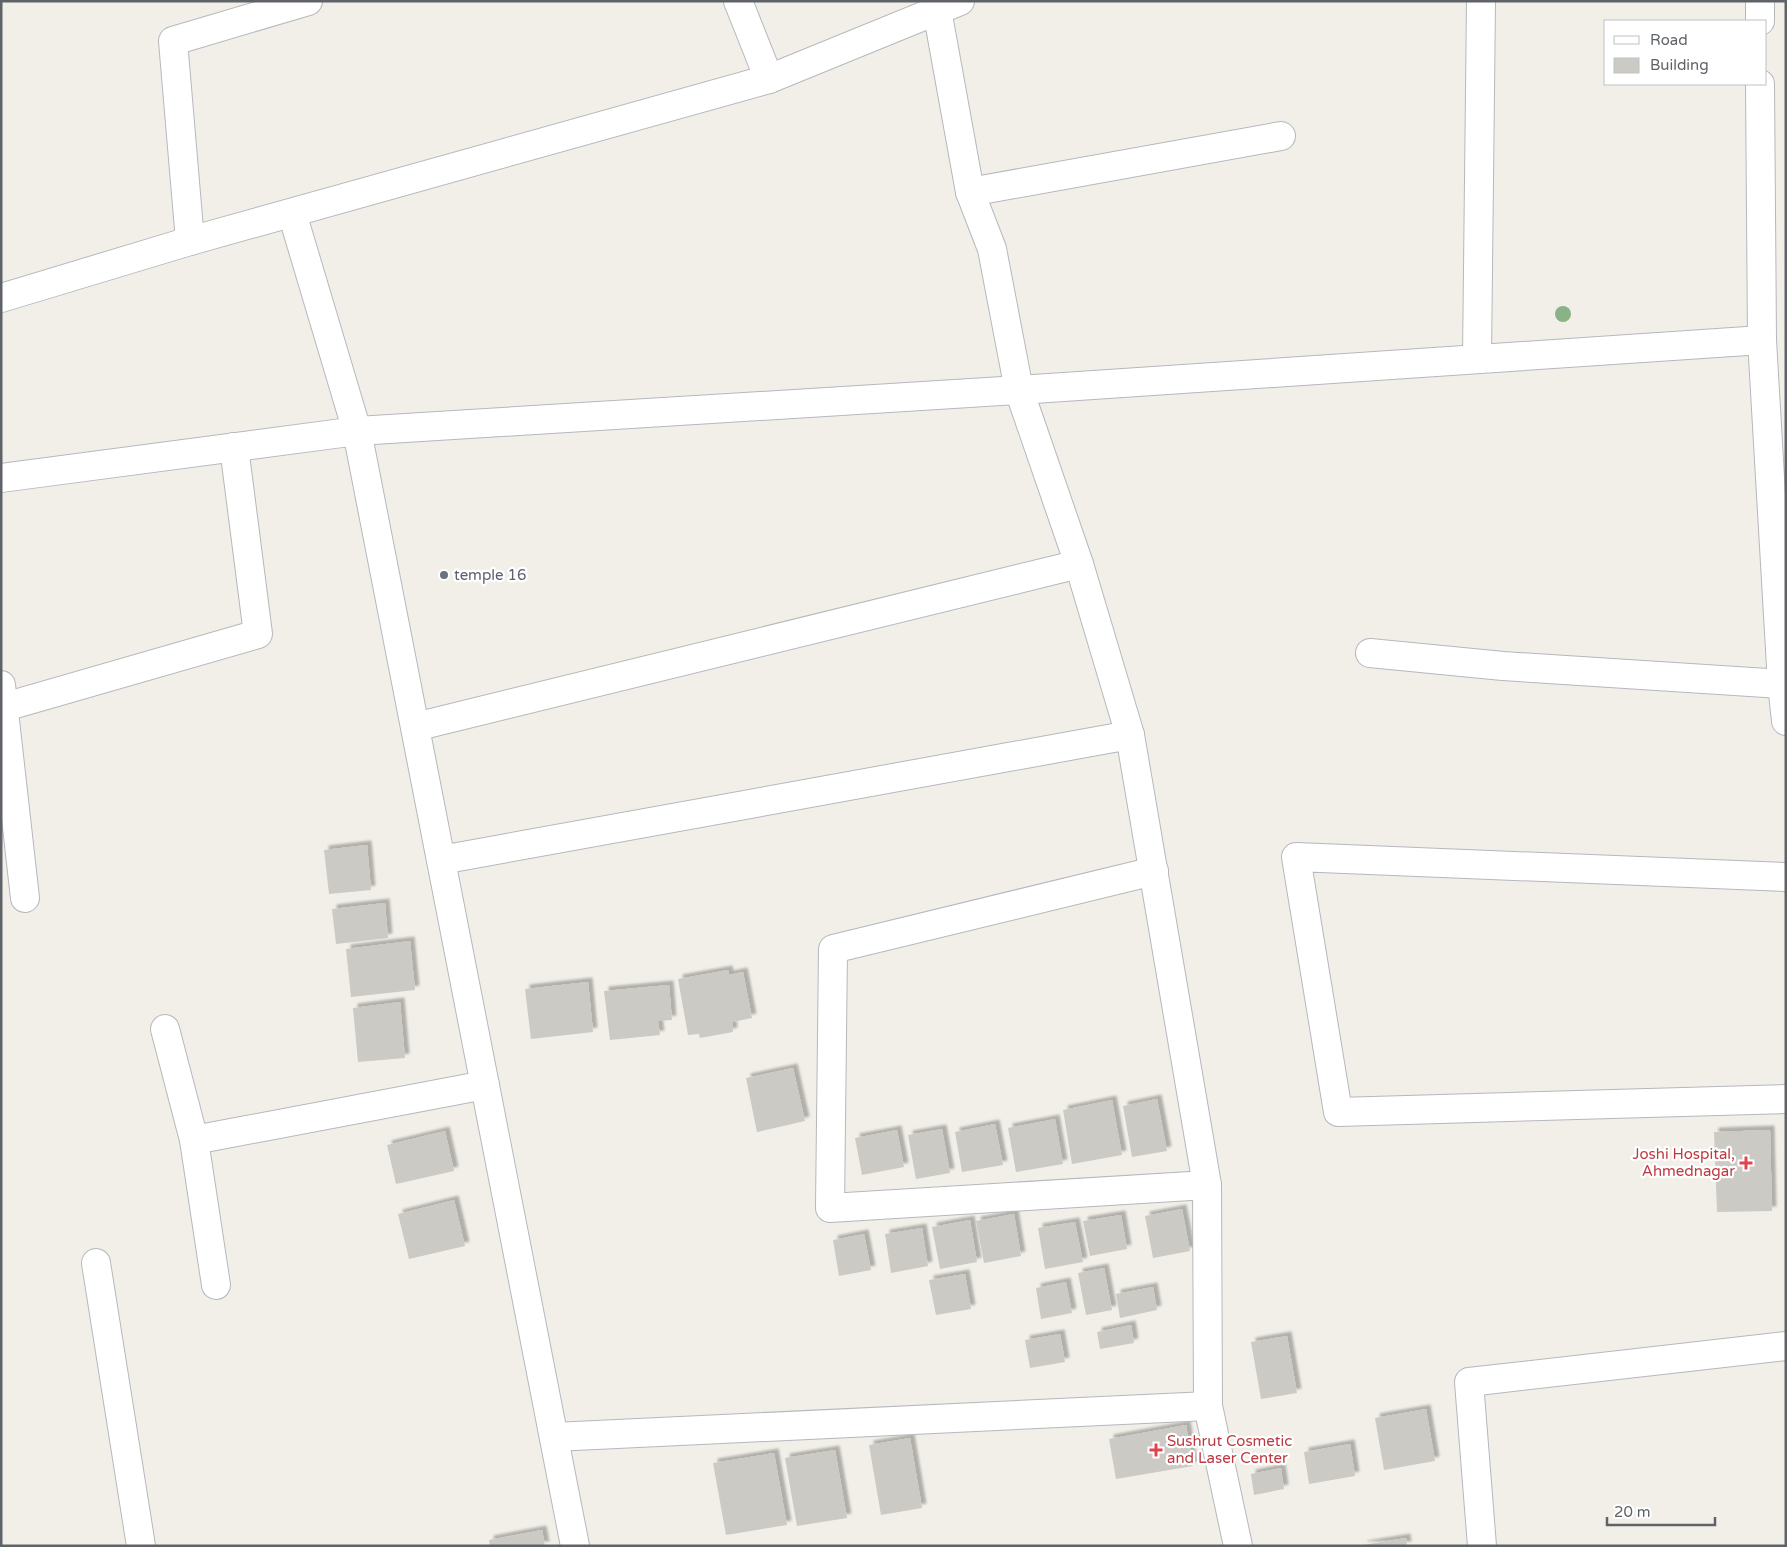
<svg xmlns="http://www.w3.org/2000/svg" width="1787" height="1547" font-family="'Varela Round',sans-serif">
<style>
.building{fill:#cccac5;filter:url(#shadow)}
.lines{fill:none;stroke-linecap:round;stroke-linejoin:round}
.minor-casing{stroke:#b5b8bc;stroke-width:30}
.minor{stroke:#fff;stroke-width:28}
.tree{fill:#89b387}
.worship-dot{fill:#6b7280;stroke:#fff;stroke-width:2}
.health-dot{fill:#e0444e;stroke:#fff;stroke-width:2}
.labels{text-anchor:middle;stroke-width:4.5;stroke-linejoin:round;paint-order:stroke}
.worship-label{font-size:15px;fill:#5b616d;stroke:#fff;text-anchor:start}
.health-label{font-size:15px;fill:#be3a42;stroke:#fff;text-anchor:end}
</style>
<defs>
<filter id="shadow"><feDropShadow dx="4.5" dy="-4.5" stdDeviation="1" flood-color="#0004"/></filter>
</defs>
<rect width="100%" height="100%" fill="#f1efe8"/>
<g class="building">
<polygon points="367,845 371,890 329,894 324,850"/>
<polygon points="385,903 388,938 336,944 332,909"/>
<polygon points="410,941 415,990 351,997 346,949"/>
<polygon points="728,970 729,975 743,972 752,1018 732,1022 733,1032 700,1038 699,1034 688,1035 678,979"/>
<polygon points="588,982 593,1032 531,1039 525,989"/>
<polygon points="669,985 672,1020 658,1021 660,1035 610,1040 604,991"/>
<polygon points="400,1002 405,1058 358,1062 353,1008"/>
<polygon points="793,1068 805,1121 757,1132 746,1078"/>
<polygon points="1157,1099 1167,1151 1132,1157 1123,1106"/>
<polygon points="1112,1100 1122,1155 1072,1164 1063,1110"/>
<polygon points="1055,1119 1063,1164 1016,1172 1008,1128"/>
<polygon points="995,1124 1003,1165 962,1172 955,1132"/>
<polygon points="942,1129 950,1173 916,1179 908,1135"/>
<polygon points="897,1130 904,1167 862,1175 855,1138"/>
<polygon points="1770,1130 1772,1211 1717,1212 1714,1132"/>
<polygon points="445,1131 454,1171 396,1184 387,1145"/>
<polygon points="454,1200 465,1246 409,1259 398,1214"/>
<polygon points="1182,1209 1190,1251 1153,1258 1145,1216"/>
<polygon points="1014,1214 1021,1256 984,1263 976,1221"/>
<polygon points="1121,1215 1127,1249 1090,1256 1083,1221"/>
<polygon points="970,1220 977,1262 940,1269 932,1227"/>
<polygon points="1075,1222 1083,1262 1045,1269 1038,1228"/>
<polygon points="922,1228 928,1266 891,1273 885,1234"/>
<polygon points="864,1234 871,1270 839,1276 833,1240"/>
<polygon points="1104,1268 1112,1310 1086,1315 1078,1273"/>
<polygon points="965,1274 971,1309 936,1315 929,1280"/>
<polygon points="1066,1282 1072,1313 1041,1319 1036,1288"/>
<polygon points="1153,1287 1157,1310 1120,1318 1116,1294"/>
<polygon points="1131,1325 1134,1343 1100,1349 1097,1332"/>
<polygon points="1060,1334 1065,1362 1030,1368 1025,1340"/>
<polygon points="1287,1336 1297,1393 1261,1399 1251,1342"/>
<polygon points="1426,1409 1435,1461 1384,1470 1375,1418"/>
<polygon points="1186,1425 1193,1466 1116,1479 1109,1439"/>
<polygon points="910,1438 922,1508 881,1515 869,1445"/>
<polygon points="1350,1444 1355,1476 1309,1484 1304,1452"/>
<polygon points="835,1450 847,1518 797,1526 785,1458"/>
<polygon points="774,1453 787,1525 726,1535 713,1463"/>
<polygon points="1281,1468 1284,1489 1254,1495 1251,1474"/>
<polygon points="542,1530 545,1546 490,1546 489,1540"/>
<polygon points="1406,1538 1407,1546 1363,1546 1363,1545"/>
</g>
<g class="lines">
<defs>
<g id="minor">
<polyline points="738,1 769,79"/>
<polyline points="1760,1 1760,21"/>
<polyline points="937,10 970,192 992,249 1019,390 1079,564 1130,735 1207,1185 1208,1406 1238,1546"/>
<polyline points="1760,84 1762,340 1782,684 1786,721"/>
<polyline points="970,192 1281,136"/>
<polyline points="292,213 357,431 1019,390 1762,340"/>
<polyline points="190,241 173,41 308,1"/>
<polyline points="1,298 190,241 769,79 960,1"/>
<polyline points="1477,358 1481,1"/>
<polyline points="1,478 357,431 575,1546"/>
<polyline points="1370,653 1503,666 1782,684"/>
<polyline points="1,685 25,898"/>
<polyline points="1,708 258,634 234,447"/>
<polyline points="415,727 1079,564"/>
<polyline points="441,860 1130,735"/>
<polyline points="1154,871 833,949 830,1208 1207,1185"/>
<polyline points="1786,877 1296,857 1338,1112 1786,1099"/>
<polyline points="165,1029 194,1140 216,1285"/>
<polyline points="194,1140 485,1085"/>
<polyline points="96,1263 141,1546"/>
<polyline points="554,1437 1208,1406"/>
<polyline points="1482,1546 1469,1382 1786,1346"/>
</g>
</defs>
<use href="#minor" class="minor-casing"/>
<use href="#minor" class="minor"/>
</g>
<circle class="tree" cx="1563" cy="314" r="8"/>
<circle class="worship-dot" cx="444" cy="575" r="5"/>
<g class="health-dot">
<path d="M1743.5 1155.5h5v5h5v5h-5v5h-5v-5h-5v-5h5z"/>
<path d="M1153.5 1442.5h5v5h5v5h-5v5h-5v-5h-5v-5h5z"/>
</g>
<g class="labels">
<g class="worship-label">
<text x="454" y="580">temple 16</text>
</g>
<g class="health-label">
<text x="1735" y="1159">Joshi Hospital,<tspan x="1735" dy="17">Ahmednagar</tspan></text>
<text x="1167" y="1446" text-anchor="start">Sushrut Cosmetic<tspan x="1167" dy="17">and Laser Center</tspan></text>
</g>
</g>
<rect width="1787" height="1547" fill="none" stroke="#5f6368" stroke-width="5"/>
<rect x="1604" y="20" width="162" height="65" fill="#ffffff" stroke="#bfc1c3"/>
<rect x="1614" y="36" width="25" height="8" fill="#ffffff" stroke="#bfc1c3"/>
<text x="1650" y="45" font-size="15" fill="#5f6368">Road</text>
<rect x="1614" y="58" width="25" height="15" fill="#cccac5" stroke="#bfc1c3"/>
<text x="1650" y="70" font-size="15" fill="#5f6368">Building</text>
<path d="M1607 1517v8h108v-8" fill="none" stroke="#5f6368" stroke-width="2.5"/>
<text x="1614" y="1517" font-size="15" fill="#5f6368" stroke="#ffffff" stroke-width="4" paint-order="stroke">20 m</text>
</svg>
